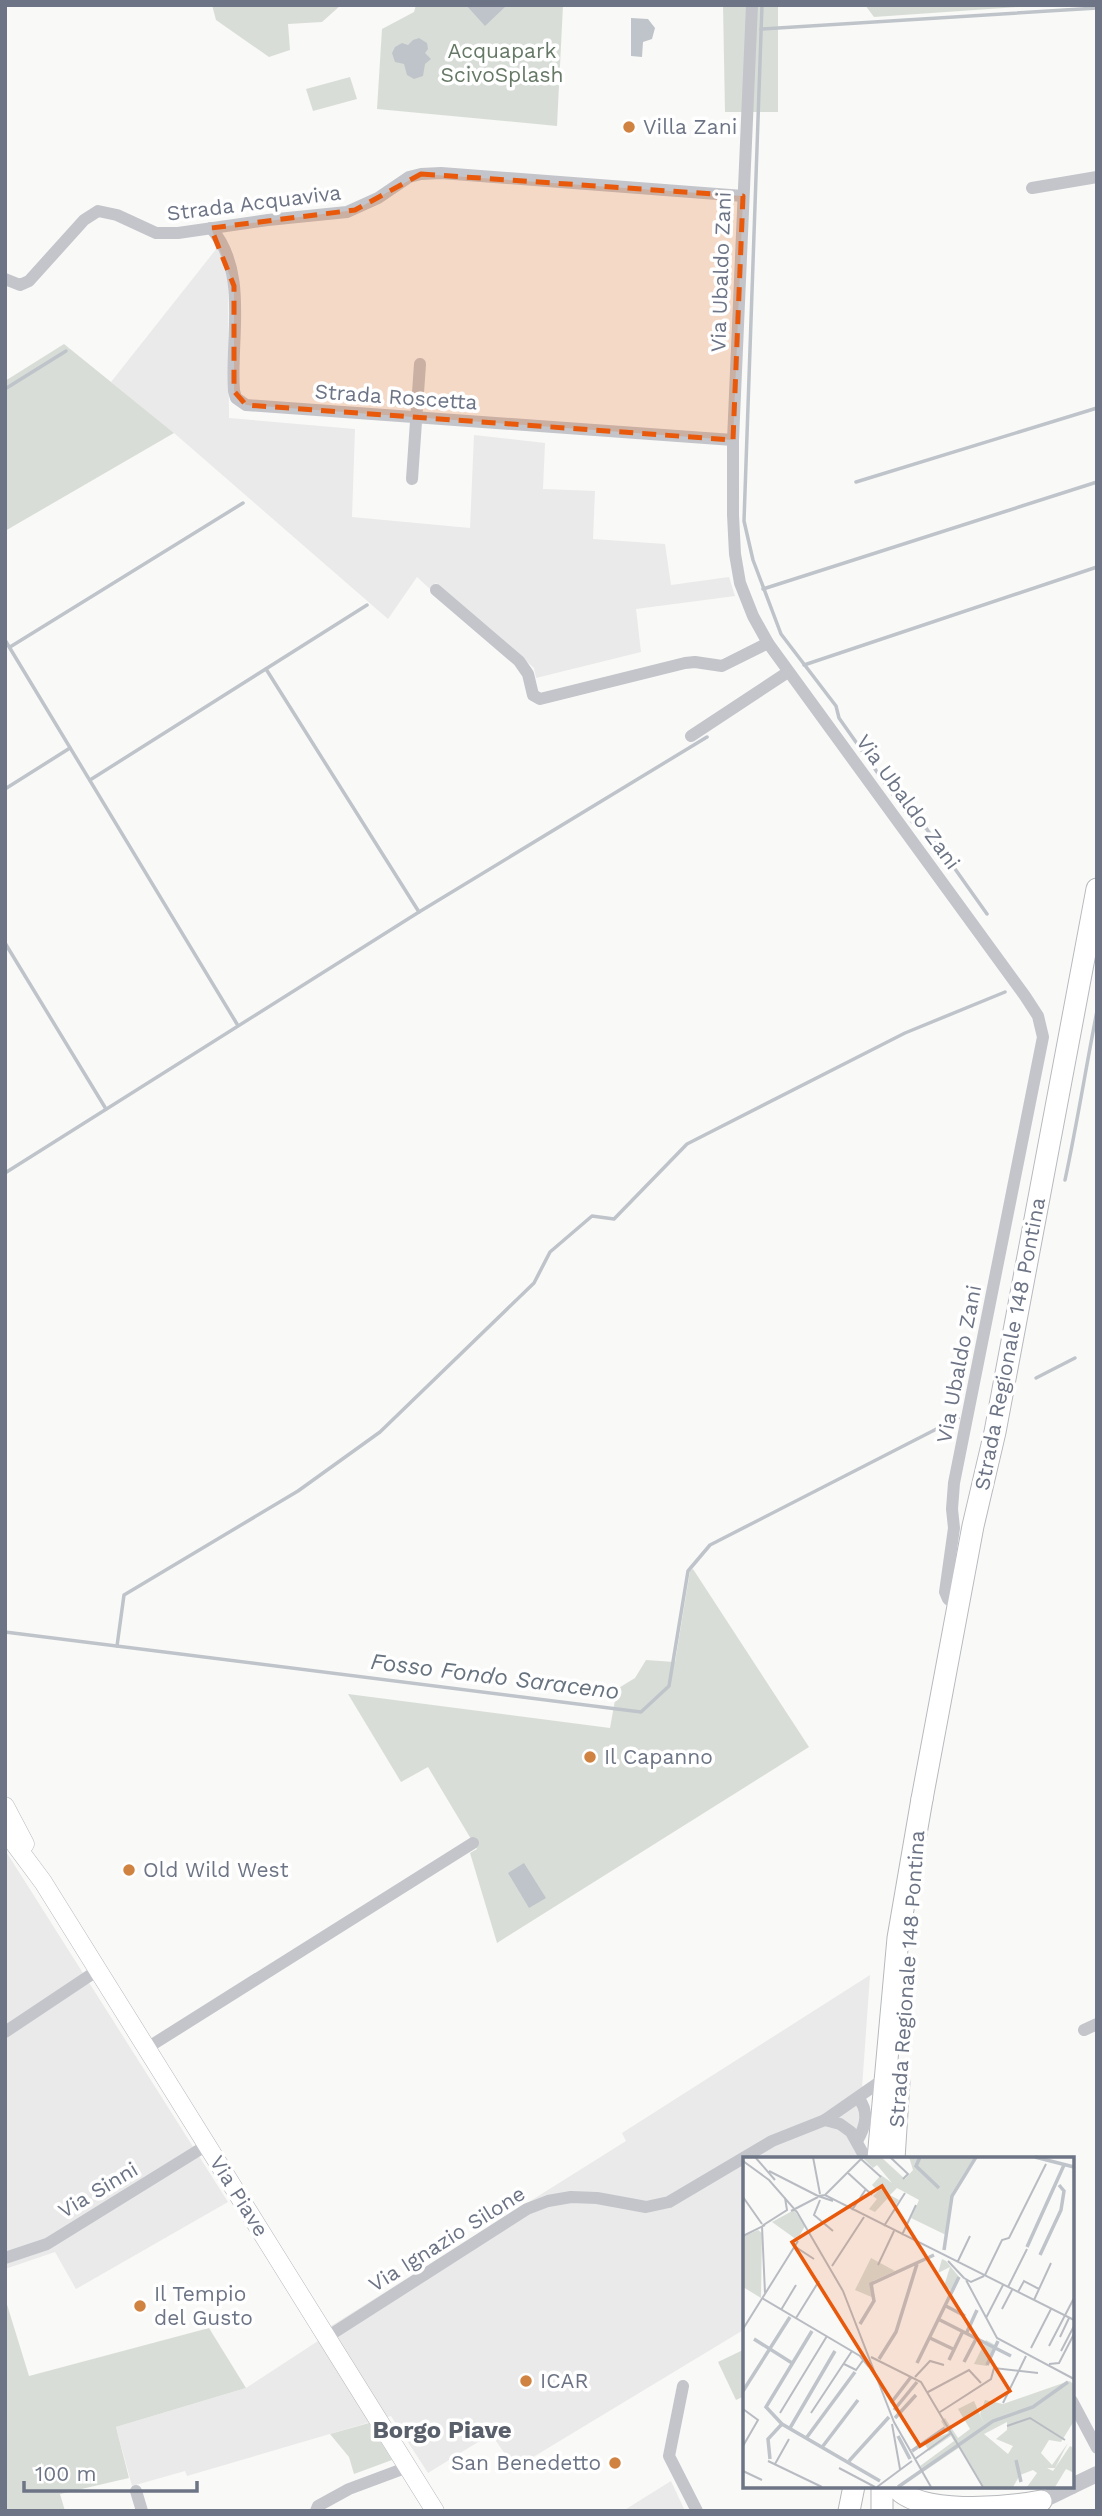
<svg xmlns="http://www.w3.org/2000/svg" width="1102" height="2516" font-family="'Work Sans',sans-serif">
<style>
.built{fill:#eaeaea}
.green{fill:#d8ded7}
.water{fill:#bfc4ca}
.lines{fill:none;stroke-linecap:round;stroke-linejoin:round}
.stream{stroke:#bfc4ca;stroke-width:3.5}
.secondary-casing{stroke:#b6b9be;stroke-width:19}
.primary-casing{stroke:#b7b9be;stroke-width:23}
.trunk-casing{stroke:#b6b8bc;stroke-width:23}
.minor{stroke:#c3c5ca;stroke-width:12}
.tertiary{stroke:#c3c5ca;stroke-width:16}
.secondary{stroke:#fff;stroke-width:18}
.primary{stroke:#fff;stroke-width:21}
.trunk{stroke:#fff;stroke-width:21}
.marked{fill:#e8590c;fill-opacity:0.2;stroke:#e8590c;stroke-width:5;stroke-dasharray:14 9;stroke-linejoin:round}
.poi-dot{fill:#d08340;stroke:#fff;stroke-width:2.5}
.labels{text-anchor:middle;stroke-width:7;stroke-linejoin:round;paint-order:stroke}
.park-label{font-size:21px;fill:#667866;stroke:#fff}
.poi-label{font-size:21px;fill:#6c7485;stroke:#fff;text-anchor:start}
.street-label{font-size:21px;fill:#6c7485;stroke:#fff}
.water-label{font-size:23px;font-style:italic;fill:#67737f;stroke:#fff}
.quarter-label{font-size:24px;font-weight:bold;fill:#595f6b;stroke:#fff}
.inset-river{fill:none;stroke:#bfc4ca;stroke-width:3.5}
.inset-road{fill:none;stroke:#b8bcc2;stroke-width:2}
.view{fill:#e8590c;fill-opacity:0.15;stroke:#e8590c;stroke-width:3.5}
.inset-edge{fill:none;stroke:#6c7485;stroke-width:3.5}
</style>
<rect width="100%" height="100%" fill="#f9f9f7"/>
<g class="built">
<polygon points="217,248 228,269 229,418 355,429 352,517 470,528 474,435 545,443 543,489 595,491 593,539 665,544 671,585 729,577 735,596 636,609 641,652 536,678 534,668 436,583 430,589 417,577 388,619 174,433 111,382"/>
<polygon points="5,1850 228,2202 76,2289 55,2252 5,2269"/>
<polygon points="870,1975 857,2159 745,2159 745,2329 515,2468 491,2434 428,2473 391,2416 187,2476 185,2471 132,2486 116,2427 246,2388 318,2341 331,2326 626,2141 622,2133"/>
<polygon points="671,2481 685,2511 623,2511"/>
</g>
<g class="green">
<polygon points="212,5 341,5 322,22 288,24 290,50 269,57 216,20"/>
<polygon points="416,5 563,5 557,126 377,109 382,29 414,12"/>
<polygon points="723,5 778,5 778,112 725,112"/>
<polygon points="865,5 1047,5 874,17"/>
<polygon points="350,77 357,99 313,111 306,89"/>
<polygon points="64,344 174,433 5,531 5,381"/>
<polygon points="693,1569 809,1747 497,1943 470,1853 477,1849 428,1767 401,1782 348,1694 610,1728 617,1689 635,1678 646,1660 675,1662 690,1571"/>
<polygon points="5,2298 29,2376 209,2328 246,2388 116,2427 129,2478 60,2494 65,2511 5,2511"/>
<polygon points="745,2349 745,2396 736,2400 718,2362"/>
<polygon points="369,2423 392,2460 354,2474 349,2457 330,2434"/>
</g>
<g class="water">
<polygon points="466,5 504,5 505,7 485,26"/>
<polygon points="631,18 648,19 655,28 652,39 643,42 642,57 631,56"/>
<polygon points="419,38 427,43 428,49 425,53 431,59 425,64 423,76 414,79 407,75 404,64 395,62 392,53 395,47 402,43 408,45 413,40"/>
<polygon points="524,1863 546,1898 529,1908 508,1873"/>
</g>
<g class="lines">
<g class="stream">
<polyline points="762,5 744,521 753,560 781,634 836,706 839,718 913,823 926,828 987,914"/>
<polyline points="761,29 1097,8"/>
<polyline points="5,389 66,351"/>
<polyline points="856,482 1097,408"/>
<polyline points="763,589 1097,482"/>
<polyline points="5,640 237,1024"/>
<polyline points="10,647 243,503"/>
<polyline points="804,665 1097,567"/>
<polyline points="266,669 419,912"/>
<polyline points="90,780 367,605"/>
<polyline points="5,789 70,748"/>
<polyline points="5,943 106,1109"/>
<polyline points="5,1173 419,912 707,737"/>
<path d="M1065,1180C1077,1124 1086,1067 1097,1011"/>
<polyline points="1036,1378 1075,1358"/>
<polyline points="5,1632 641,1712 669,1686 688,1571 710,1545 958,1418"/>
<polyline points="117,1646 124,1595 298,1491 380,1432 534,1283 550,1252 592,1216 614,1219 687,1144 905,1033 1005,992"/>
</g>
<defs>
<g id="secondary">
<polyline points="5,1806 25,1844"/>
<polyline points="5,1831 43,1882 435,2511"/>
</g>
<polyline id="primary" points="922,1799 973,1526 995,1432 1097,889"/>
<g id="trunk">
<polyline points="878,2159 898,1938 922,1799"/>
<polyline points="894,2159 899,2081"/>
<path d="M895,2486C918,2516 1004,2508 1041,2501"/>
<polyline points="849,2511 854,2486"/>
<polyline points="882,2511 882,2486"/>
</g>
</defs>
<use href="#secondary" class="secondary-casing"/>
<use href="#primary" class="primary-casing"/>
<use href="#trunk" class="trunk-casing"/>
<g class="minor">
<polyline points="752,5 733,440 733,515 735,554 740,583 753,616 768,643 1025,996 1038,1016 1043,1037 954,1483 952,1509 954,1528 945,1592 948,1599 958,1605"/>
<polyline points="1032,188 1097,177"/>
<path d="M211,228C249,272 230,338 234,391L236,398L246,405L733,440"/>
<polyline points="5,279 20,285 29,281 84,220 98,211 117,215 156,233 178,233 268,220 347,212 378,198 409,177 421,174 441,173 743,196"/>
<polyline points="412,479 420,364"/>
<polyline points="436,590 519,661 528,674 533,695 540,699 685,663 695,662 722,666 768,643"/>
<polyline points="691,736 788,672"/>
<polyline points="1084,2030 1097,2024"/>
<polyline points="5,2032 98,1970"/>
<polyline points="147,2048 473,1843"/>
<polyline points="825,2120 840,2124 851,2132 866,2159"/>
<path d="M857,2141C865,2128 870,2111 858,2098"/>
<polyline points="5,2258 47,2244 207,2145"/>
<polyline points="327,2337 527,2209 548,2201 571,2197 597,2198 646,2207 669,2202 772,2141 825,2120 884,2079"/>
<polyline points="683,2386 669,2456 697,2511"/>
<polyline points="1072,2401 1097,2448"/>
<polyline points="136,2491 142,2511"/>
<polyline points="316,2511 318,2506 349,2489 408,2467"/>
</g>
<g class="tertiary">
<polyline points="1072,2486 1097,2474"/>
<polyline points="1033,2505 1072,2486"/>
</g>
<use href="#secondary" class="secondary"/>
<use href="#primary" class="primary"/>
<use href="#trunk" class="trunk"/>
</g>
<path class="marked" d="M421,174L743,196L733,440L246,405L234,391V286L211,228L355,210Z"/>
<g class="poi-dot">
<circle cx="629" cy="127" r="7"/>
<circle cx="590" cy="1757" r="7"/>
<circle cx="129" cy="1870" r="7"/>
<circle cx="140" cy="2306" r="7"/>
<circle cx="526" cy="2381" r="7"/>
<circle cx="615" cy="2463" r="7"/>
</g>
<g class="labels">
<g class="park-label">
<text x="502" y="58">Acquapark<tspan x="502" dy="24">ScivoSplash</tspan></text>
</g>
<g class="poi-label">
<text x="643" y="134">Villa Zani</text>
<text x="604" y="1764">Il Capanno</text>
<text x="143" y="1877">Old Wild West</text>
<text x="154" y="2301">Il Tempio<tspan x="154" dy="24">del Gusto</tspan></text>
<text x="540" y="2388">ICAR</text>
<text x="601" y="2470" text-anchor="end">San Benedetto</text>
</g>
<g class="street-label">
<text transform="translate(254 203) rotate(-7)" y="7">Strada Acquaviva</text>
<text transform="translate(721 272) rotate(-88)" y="7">Via Ubaldo Zani</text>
<text transform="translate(396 397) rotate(4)" y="7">Strada Roscetta</text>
<text transform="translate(908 802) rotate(54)" y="7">Via Ubaldo Zani</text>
<text transform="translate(1010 1344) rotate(-79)" y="7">Strada Regionale 148 Pontina</text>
<text transform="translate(959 1364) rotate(-79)" y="7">Via Ubaldo Zani</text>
<text transform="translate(907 1979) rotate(-86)" y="7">Strada Regionale 148 Pontina</text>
<text transform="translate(98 2190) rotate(-31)" y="7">Via Sinni</text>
<text transform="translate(239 2196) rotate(58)" y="7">Via Piave</text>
<text transform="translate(447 2239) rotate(-32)" y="7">Via Ignazio Silone</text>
</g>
<g class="water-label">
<text transform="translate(495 1676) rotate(7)" y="8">Fosso Fondo Saraceno</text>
</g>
<g class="quarter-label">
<text x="442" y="2438">Borgo Piave</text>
</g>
</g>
<g transform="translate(743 2157)">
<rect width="331" height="331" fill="#f9f9f7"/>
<path d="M138,0L162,22L170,13L166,0H231L209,36L203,78L168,61L176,43L154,31L147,38L156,43L152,49L144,42L132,55L126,52L134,42L130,39L135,34L129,28L138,18L149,26L134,8L130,11L120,1ZM51,53L62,69L54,83L29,65ZM15,73L19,76L18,141L0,130V80ZM128,101L152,114L130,124L131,141L112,133ZM199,102L203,104L217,121L210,135L201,129L207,110L195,116ZM243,183L254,189L244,209L231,207ZM326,224L331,227V264L318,285L306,283L298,296L309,308L325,286L312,311H304L310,314L327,289L331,291V316L323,312L312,330H284L294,316L290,313L277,318L270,330H241L217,290L180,315L177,309L211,284L208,279L186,294L181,286L205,276L198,264L202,261L215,281L227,272L215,252L231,244L241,267L237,257L242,243L260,247ZM264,265V273L253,282L270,289L265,297L241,277Z" fill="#d8ded7" fill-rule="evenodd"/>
<path class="inset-river" d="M177,0L173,9L196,31M292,0L331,10M284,90L321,8M201,93L209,39L233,0M297,98L318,53L321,34L316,28M203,149L222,159M197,163L268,199M117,167L131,144L128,127L191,98M69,174L23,250L39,267L137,324M224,175L234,153M187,181L210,192M11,182L49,206M136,202L153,175L174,107M206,203L219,176M221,205L233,182M174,206L216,120M244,208L255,184M0,234L47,160M148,246L168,220M151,253L174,225M152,261L173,238M47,271L92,194M155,279L167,302M64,280L112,215M80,289L115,243M169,294L202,271M27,302L25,282L38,268M273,303L278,325M106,304L146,260M155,330L250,264L290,250L325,225"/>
<path class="inset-road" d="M12,0L32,23M70,0L77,37M147,0L165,17L160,22M118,2L138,20M0,4L26,23L54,55L100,134M26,14L75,39M105,16L129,38M82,38L120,0M0,40L19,67M77,43L71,58L90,74M90,44L75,39L82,38L331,163M109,53L123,32M48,54L75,40M19,69L22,136M19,69L44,53L42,41M141,69L162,36M159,78L173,48M0,79L22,68M51,89L71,102M205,104L221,121M215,104L227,79M135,108L151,74M89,109L121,60M242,118L259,83L266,81L303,7M221,121L228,125L241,119M223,123L254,181L331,222M265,130L284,92M100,134L151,265L188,330M275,135L281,124L296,132M19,141L117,199L126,210M291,143L308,106M259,152L269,133M38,153L53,128M53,161L76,124M243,161L260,128M0,172L55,84M317,180L326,161M306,189L331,141M288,191L308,152M318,194L331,169M128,200L178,225L240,330M101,207L113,213L121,202M306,207L316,206L331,177M172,220L187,204L201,208M185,235L226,213L238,226M260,246L283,199M0,252L15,263L0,289M197,255L248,222L251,211L295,216M37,256L84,179M68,256L109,194M149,267L157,312M264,269L287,261L322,283M172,302L208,276M25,304L79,330M32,307L46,282M96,311L132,330M0,314L19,323M134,330L169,304"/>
<path class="view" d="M139,29L267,234L177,289L49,85Z"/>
<rect width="331" height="331" class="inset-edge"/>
</g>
<rect width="1102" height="2516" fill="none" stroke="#6c7485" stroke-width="14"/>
<path d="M24 2481v10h173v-10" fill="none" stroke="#6c7485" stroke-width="3.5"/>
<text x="35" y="2481" font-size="21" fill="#6c7485" stroke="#ffffff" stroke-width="5" paint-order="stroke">100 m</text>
</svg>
